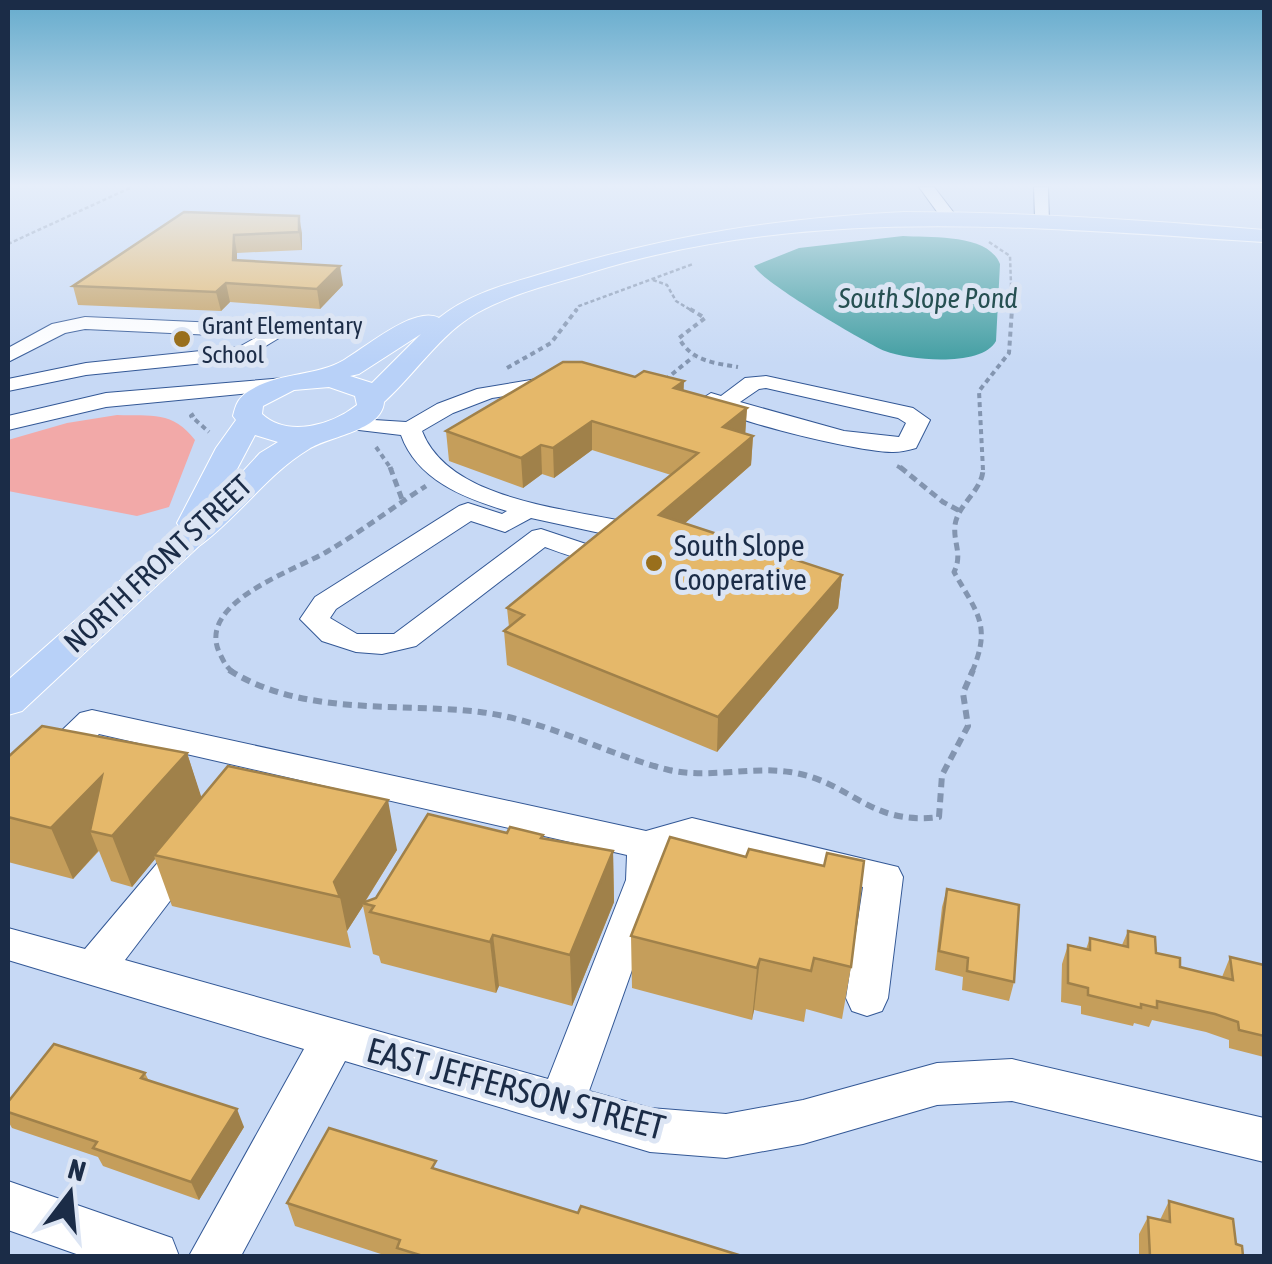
<svg xmlns="http://www.w3.org/2000/svg" width="1272" height="1264" font-family="'Asap Condensed',sans-serif">
<style>
.green{fill:#f2a9a8}
.water{fill:#409da1}
.lines{fill:none;stroke-linecap:round;stroke-linejoin:round}
.minor-casing{stroke:#335896;stroke-width:2}
.major-casing{stroke:#fff;stroke-width:2}
.path-far3{stroke:#8395b0;stroke-width:2.5;stroke-dasharray:4 2.5;stroke-linecap:butt}
.path-far2{stroke:#8395b0;stroke-width:4;stroke-dasharray:5 4;stroke-linecap:butt}
.path-far1{stroke:#8395b0;stroke-width:5;stroke-dasharray:8 5;stroke-linecap:butt}
.path{stroke:#8395b0;stroke-width:6;stroke-dasharray:9 6;stroke-linecap:butt}
.minor{fill:#fff;fill-rule:evenodd}
.major{fill:#b8d1f8;fill-rule:evenodd}
.wall{fill:#c59e5b}
.shaded-wall{fill:#a0814a}
.building{fill:#e5b86a;stroke:#a0814a;stroke-width:2.5}
.poi-dot{fill:#996f1c;stroke:#dce5f4;stroke-width:4}
.labels{text-anchor:middle;stroke-width:10;stroke-linejoin:round;paint-order:stroke}
.far-poi-label{font-size:25px;fill:#1b2c47;stroke:#dce5f4;text-anchor:start}
.far-water-label{font-size:28px;font-style:italic;fill:#265052;stroke:#dce5f4}
.poi-label{font-size:30px;fill:#1b2c47;stroke:#dce5f4;text-anchor:start}
.street-label{font-size:30px;fill:#1b2c47;stroke:#dce5f4}
.near-street-label{font-size:35px;fill:#1b2c47;stroke:#dce5f4}
</style>
<rect width="100%" height="100%" fill="#c7d9f5"/>
<path class="green" d="M117,415C151,416 173,411 195,440L169,507L137,516L8,491V440L67,423Z"/>
<path class="water" d="M903,236C930,238 988,233 1000,264L996,341C982,367 911,361 885,351C864,342 762,282 754,266L799,248Z"/>
<g class="lines">
<defs>
<g id="minor">
<polygon points="919,187 934,187 957,217 955,220 943,220"/>
<polygon points="1034,187 1048,187 1049,222 1035,219"/>
<polygon points="85,317 262,325 279,338 244,359 86,375 8,391 8,379 86,363 239,347 257,337 85,329 65,333 8,362 8,348 52,324"/>
<path d="M567,374L578,380L575,385L492,398L453,413L422,431C449,501 567,508 630,523L634,529C600,569 592,564 545,547L416,646L382,654L356,652L322,641L300,619L315,597L459,506L468,503L502,514L507,511C464,498 417,480 401,435L342,428L339,423L342,418L406,422L437,404L477,389ZM531,518L600,533L586,544L541,529L532,531L394,634H357L330,618L336,609L471,521L505,532Z"/>
<path d="M766,376L913,408L930,420L916,448C909,450 901,452 893,452C864,453 718,419 700,400L711,393L721,396L745,378ZM766,388L898,418L906,423L899,437L844,431L740,402L759,389Z"/>
<polygon points="285,378 296,384 293,389 106,407 8,430 8,416 106,393"/>
<polygon points="92,710 646,831 692,818 898,867 903,877 888,998 882,1011 867,1016 852,1011 846,998 863,887 692,846 665,854 664,880 589,1091 650,1108 726,1114 803,1100 937,1063 1012,1059 1264,1118 1264,1162 1012,1101 937,1105 803,1144 726,1158 650,1152 345,1061 241,1256 189,1256 304,1049 8,960 8,928 85,949 176,841 189,837 202,841 208,851 125,960 548,1079 626,880 627,855 99,734 21,811 8,815 8,782 80,713"/>
<polygon points="8,1181 172,1238 179,1256 82,1256 8,1230"/>
</g>
<path id="major" d="M904,212C1025,212 1144,220 1264,230V242C1038,228 813,204 592,272C554,284 512,293 477,313C440,334 415,374 384,402C382,431 329,436 309,449C266,475 239,517 199,546L22,711L8,715V680L180,528L177,523L216,448L236,420L233,416C236,404 238,398 249,391C278,372 315,377 344,360C366,347 415,305 439,318C471,292 512,283 551,271C670,235 780,218 904,212ZM421,334L372,383L350,376L359,374ZM329,387L355,396L357,405C332,425 288,438 262,414L263,406L294,390ZM255,435L278,442L260,453L226,490Z"/>
</defs>
<use href="#minor" class="minor-casing"/>
<use href="#major" class="major-casing"/>
<g class="path-far3">
<polyline points="989,242 1010,256 1012,312"/>
<polyline points="8,244 132,187"/>
<polyline points="653,280 667,285 676,301 694,312"/>
<polyline points="575,312 579,306 693,264"/>
</g>
<g class="path-far2">
<path d="M690,309L705,318L679,338C691,361 714,363 738,367"/>
<polyline points="507,368 551,343 577,309"/>
<polyline points="665,380 693,357"/>
<polyline points="194,414 191,416 209,432"/>
<polyline points="376,447 392,470"/>
<polyline points="897,466 905,470"/>
<polyline points="983,470 979,391 1009,353 1012,309"/>
</g>
<g class="path-far1">
<polyline points="390,467 403,502"/>
<polyline points="900,467 943,502 960,511"/>
<path d="M233,672C226,667 224,662 220,654C194,602 297,570 328,551C362,531 393,507 426,486"/>
<path d="M972,672C992,625 977,613 954,572C963,554 953,543 955,525C958,503 984,490 983,467"/>
</g>
<path class="path" d="M229,670C304,717 396,702 480,712C546,720 605,754 669,770C709,779 750,766 790,772C851,781 868,826 939,817L942,775L968,726L963,693L973,670"/>
<use href="#minor" class="minor"/>
<use href="#major" class="major"/>
</g>
<g class="wall">
<polygon points="184,212 302,233 302,250 237,253 237,260 343,285 320,309 230,302 221,311 78,305 73,286"/>
<polygon points="684,391 747,408 745,433 753,436 751,465 684,524 842,575 838,608 717,752 507,665 504,631 509,627 507,608 671,475 592,450 554,478 542,474 523,488 449,461 446,431"/>
<polygon points="187,753 201,798 397,850 365,902 376,898 507,833 543,835 543,839 613,851 614,902 572,1006 499,986 496,993 381,963 379,956 373,954 363,906 347,931 351,948 172,906 155,859 132,887 111,881 99,851 73,879 8,862 8,757"/>
<polygon points="746,857 851,967 842,1019 806,1009 804,1022 754,1010 752,1020 632,988 631,936"/>
<polygon points="947,889 1014,982 1009,1001 962,990 963,977 935,970 942,907"/>
<polygon points="1128,931 1156,953 1180,967 1222,977 1230,957 1264,965 1264,1057 1229,1048 1229,1040 1206,1032 1152,1020 1149,1027 1134,1023 1133,1026 1081,1014 1081,1006 1061,1002 1062,964 1068,945 1086,949 1090,938 1122,945"/>
<polygon points="145,1073 149,1081 244,1127 199,1200 103,1166 98,1157 12,1128 8,1121 8,1102"/>
<polygon points="437,1170 578,1213 742,1256 387,1256 295,1226 287,1203"/>
<polygon points="1169,1201 1236,1244 1243,1256 1139,1256 1139,1234 1148,1217 1160,1220"/>
</g>
<g class="shaded-wall">
<polygon points="299,216 302,233 302,250 299,232"/>
<polygon points="234,235 237,253 237,278 233,260"/>
<polygon points="340,266 343,285 320,309 317,289"/>
<polygon points="226,283 230,302 221,311 216,292"/>
<polygon points="684,381 683,409 674,388"/>
<polygon points="747,408 745,437 723,427"/>
<polygon points="592,421 592,450 554,478 553,448"/>
<polygon points="753,436 751,465 658,547 659,515"/>
<polygon points="541,445 542,474 523,488 521,458"/>
<polygon points="842,575 838,608 717,752 718,717"/>
<polygon points="187,753 203,802 154,855 155,859 132,887 112,836"/>
<polygon points="102,776 90,831 98,851 73,879 51,828"/>
<polygon points="388,800 397,850 364,903 362,903 363,906 347,931 340,897 334,882"/>
<polygon points="613,851 614,902 572,1006 570,955"/>
<polygon points="493,935 499,986 496,993 490,942"/>
<polygon points="760,959 754,1010 752,1020 757,968"/>
<polygon points="237,1109 244,1127 199,1200 191,1182"/>
</g>
<g class="building">
<polygon points="184,212 299,216 299,232 234,235 233,260 340,266 317,289 226,283 216,292 73,286"/>
<polygon points="563,362 582,362 635,377 644,371 684,381 674,388 747,408 723,427 753,436 659,515 842,575 718,717 504,631 524,615 507,608 698,453 592,421 553,448 541,445 521,458 446,431"/>
<polygon points="42,726 187,753 112,836 90,831 102,776 51,828 8,817 8,757"/>
<polygon points="228,766 388,800 334,882 340,897 154,855"/>
<polygon points="428,814 507,833 510,827 543,835 541,838 613,851 570,955 493,935 490,942 370,912 374,906 362,903 376,898"/>
<polygon points="670,837 746,857 749,849 824,866 827,853 864,861 851,967 814,958 811,971 760,959 757,968 631,936"/>
<polygon points="947,889 1019,905 1014,982 967,971 968,958 939,951"/>
<polygon points="1128,931 1155,937 1156,953 1180,958 1180,967 1233,980 1230,957 1264,965 1264,1036 1239,1030 1238,1022 1215,1014 1157,1001 1157,1008 1141,1004 1141,1008 1088,995 1088,988 1068,983 1068,945 1090,950 1090,938 1128,947"/>
<polygon points="54,1044 145,1073 141,1078 237,1109 191,1182 93,1148 97,1142 8,1112 8,1102"/>
<polygon points="329,1128 436,1161 432,1168 578,1213 581,1206 742,1256 423,1256 397,1248 400,1240 287,1203"/>
<polygon points="1169,1201 1233,1219 1236,1244 1242,1246 1243,1256 1150,1256 1148,1217 1170,1222"/>
</g>
<linearGradient id="sky" x2="0" y2="1"><stop stop-color="#65abcc"/><stop offset="0.51" stop-color="#e6eefa"/><stop offset="1" stop-color="#e6eefa" stop-opacity="0"/></linearGradient>
<rect width="1272" height="364" fill="url(#sky)"/>
<g class="poi-dot">
<circle cx="182" cy="339" r="10"/>
<circle cx="654" cy="563" r="10"/>
</g>
<g class="labels">
<g class="far-poi-label">
<text x="202" y="334">Grant Elementary<tspan x="202" dy="29">School</tspan></text>
</g>
<g class="far-water-label">
<text x="928" y="308">South Slope Pond</text>
</g>
<g class="poi-label">
<text x="674" y="556">South Slope<tspan x="674" dy="34">Cooperative</tspan></text>
</g>
<g class="street-label">
<text transform="translate(158 564) rotate(-43)" y="10">NORTH FRONT STREET</text>
</g>
<g class="near-street-label">
<text transform="translate(516 1089) rotate(15)" y="12">EAST JEFFERSON STREET</text>
</g>
</g>
<rect width="1272" height="1264" fill="none" stroke="#1b2c47" stroke-width="20"/>
<g transform="translate(70 1194) rotate(16)" stroke="#dce5f4" stroke-width="8" paint-order="stroke">
<path d="M0-8L18 38L0 25L-18 38Z" fill="#1b2c47"/>
<text y="-15" font-size="28" font-weight="bold" text-anchor="middle" fill="#1b2c47">N</text>
</g>
</svg>
